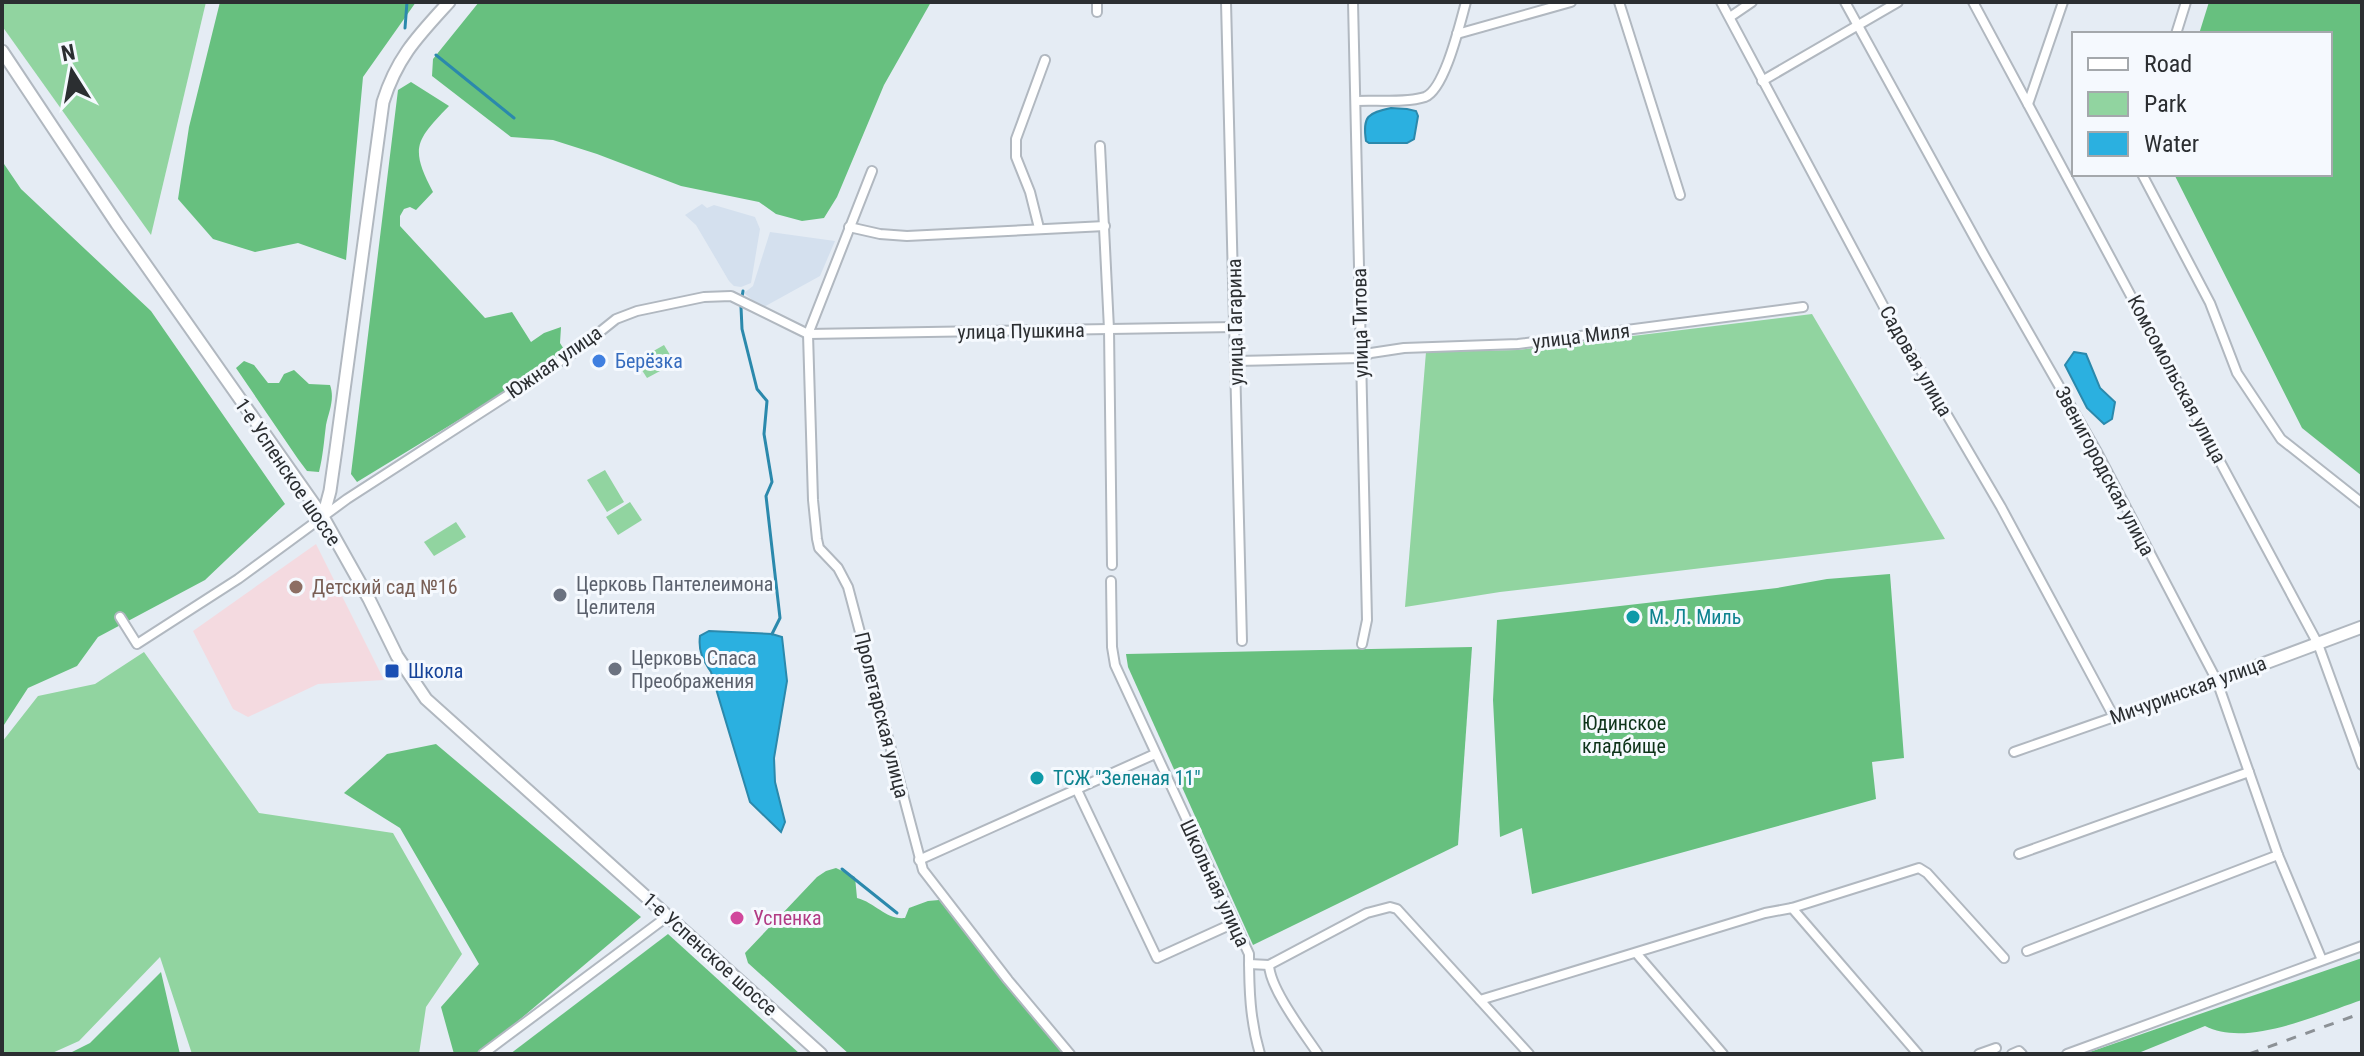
<svg xmlns="http://www.w3.org/2000/svg" width="2364" height="1056" font-family="'Roboto Condensed',sans-serif">
<style>
.built{fill:#d4e0ee}
.education{fill:#f4dae0}
.green{fill:#91d4a0}
.forest{fill:#67c07f}
.water{fill:#2bb0e0;stroke:#2b89ac;stroke-width:2}
.lines{fill:none;stroke-linecap:round;stroke-linejoin:round}
.stream{stroke:#2b89ac;stroke-width:3}
.street-casing{stroke:#b1b8c0;stroke-width:12}
.secondary-casing{stroke:#b1b8c0;stroke-width:15}
.street{stroke:#fff;stroke-width:8}
.secondary{stroke:#fff;stroke-width:11}
.rail{stroke:#8c9196;stroke-width:3;stroke-dasharray:10 10;stroke-linecap:butt}
.shop-dot{fill:#3f7fe0;stroke:#f5f9fe;stroke-width:3}
.education-dot{fill:#8d6e63;stroke:#f5f9fe;stroke-width:3}
.worship-dot{fill:#6b7280;stroke:#f5f9fe;stroke-width:3}
.culture-dot{fill:#0f9aa8;stroke:#f5f9fe;stroke-width:3}
.transit-dot{fill:#1a4fb4;stroke:#f5f9fe;stroke-width:3}
.hotel-dot{fill:#d1479c;stroke:#f5f9fe;stroke-width:3}
.labels{text-anchor:middle;stroke-width:6;stroke-linejoin:round;paint-order:stroke}
.street-label{font-size:20px;fill:#2b2e31;stroke:#f5f9fe}
.shop-label{font-size:20px;fill:#366cbe;stroke:#f5f9fe;text-anchor:start}
.worship-label{font-size:20px;fill:#5b616d;stroke:#f5f9fe;text-anchor:start}
.education-label{font-size:20px;fill:#785e54;stroke:#f5f9fe;text-anchor:start}
.culture-label{font-size:20px;fill:#0d838f;stroke:#f5f9fe;text-anchor:start}
.transit-label{font-size:20px;fill:#164399;stroke:#f5f9fe;text-anchor:start}
.park-label{font-size:20px;fill:#0d3319;stroke:#f5f9fe}
.hotel-label{font-size:20px;fill:#b23c85;stroke:#f5f9fe;text-anchor:start}
</style>
<rect width="100%" height="100%" fill="#e5ecf4"/>
<g class="built">
<polygon points="702,204 707,208 714,205 755,217 760,229 751,283 741,287 734,286 729,281 696,225 685,215"/>
<polygon points="770,232 835,241 820,276 762,308 744,293 753,286"/>
</g>
<polygon class="education" points="316,544 384,680 318,684 248,717 233,709 193,631"/>
<g class="green">
<polygon points="2,2 206,2 151,235 2,26"/>
<polygon points="1812,314 1945,539 1500,592 1405,607 1426,352 1517,350"/>
<polygon points="664,345 675,363 647,378 636,361"/>
<polygon points="605,470 624,502 607,512 587,480"/>
<polygon points="630,502 642,520 618,535 606,517"/>
<polygon points="456,522 466,537 434,556 424,542"/>
<polygon points="144,652 259,813 393,833 462,954 426,1007 419,1054 192,1054 160,957 79,1041 50,1054 2,1054 2,742 38,696 95,684"/>
</g>
<g class="forest">
<polygon points="220,2 416,2 363,77 346,260 298,243 255,252 213,239 178,199 189,127"/>
<polygon points="479,2 931,2 884,85 837,197 824,218 802,221 776,214 759,202 681,186 597,154 553,140 511,137 432,76 433,59"/>
<polygon points="2209,2 2362,2 2362,476 2302,428 2174,174 2330,174 2330,34 2199,34"/>
<path d="M411,82L449,106C415,141 410,148 433,192L416,210L410,207L404,209L400,216V226L485,318L512,312L531,342L544,333L561,327L560,343L567,354L357,482L351,474L398,90Z"/>
<polygon points="2,161 21,189 151,311 285,504 205,580 98,637 77,666 28,688 2,728"/>
<path d="M244,361L254,365L268,383H279L284,374L294,370L309,384L330,385C335,399 329,411 326,425C324,441 323,456 319,472L307,471L298,459L236,368Z"/>
<polygon points="1890,574 1904,758 1872,762 1876,799 1532,894 1522,828 1500,837 1493,700 1497,620 1777,588 1827,579"/>
<polygon points="1472,647 1458,845 1253,945 1128,667 1126,654"/>
<polygon points="436,744 641,917 479,1054 454,1054 441,1007 479,964 400,828 344,793 387,754"/>
<path d="M836,868L855,877L857,898C876,903 886,920 905,918L909,908L928,901L939,900L1063,1054H849L748,963L745,953L817,877L826,871Z"/>
<polygon points="668,934 800,1054 510,1054"/>
<path d="M2362,958V1000C2319,1014 2247,1048 2205,1026L2136,1054H2084Z"/>
<polygon points="161,972 180,1054 68,1054 90,1043"/>
</g>
<g class="water">
<path d="M1391,108L1407,109L1416,111L1418,116L1414,139L1407,143H1369L1366,141C1362,116 1368,113 1391,108Z"/>
<polygon points="2074,352 2086,354 2100,388 2115,402 2112,419 2104,424 2087,408 2065,365"/>
<path d="M709,631L772,634L782,637L787,681L774,758L775,782L785,822L781,832L750,802L711,672C703,660 698,651 700,636Z"/>
</g>
<g class="lines">
<g class="stream">
<polyline points="405,28 407,2"/>
<polyline points="436,55 514,118"/>
<polyline points="742,297 743,291"/>
<polyline points="741,307 742,329 757,389 767,401 764,434 772,482 766,496 780,618 772,634"/>
<polyline points="842,869 897,913"/>
</g>
<defs>
<g id="street">
<polyline points="1226,2 1242,641"/>
<polyline points="1353,2 1367,620 1362,644"/>
<polyline points="1619,2 1680,195"/>
<polyline points="1721,2 1885,309 2001,507 2114,717"/>
<polyline points="1845,2 1983,253 2097,452 2217,681 2278,855 2322,960"/>
<polyline points="1973,2 2318,644 2362,765"/>
<polyline points="1097,12 1097,2"/>
<polyline points="1730,17 1752,2"/>
<polyline points="1457,34 1571,2"/>
<polyline points="2176,34 2186,2"/>
<polyline points="1762,81 1898,2"/>
<path d="M1356,101C1376,100 1407,103 1425,97C1445,89 1460,23 1466,2"/>
<polyline points="2028,104 2063,2"/>
<polyline points="1100,146 1109,329 1112,565"/>
<polyline points="872,171 808,334 813,500 817,539 819,548 838,568 848,587 923,870 1008,980 1070,1054"/>
<polyline points="2142,174 2210,303 2237,373 2281,439 2362,503"/>
<polyline points="849,227 880,234 907,236 1105,226"/>
<polyline points="1039,228 1030,192 1016,157 1016,139 1045,60"/>
<polyline points="1236,361 1360,358 1371,353 1404,348 1518,344 1803,307"/>
<path d="M1111,581L1112,647L1115,665L1249,954C1249,989 1250,1020 1260,1054"/>
<polyline points="120,617 137,644 238,579 347,499 576,351 616,319 637,311 704,297 731,296 808,334 1235,327"/>
<polyline points="2014,752 2217,681"/>
<polyline points="1077,790 1157,958 1234,923"/>
<polyline points="2019,854 2249,772"/>
<polyline points="919,860 1155,754"/>
<polyline points="1792,908 1918,1054"/>
<polyline points="2027,951 2278,855"/>
<polyline points="1637,954 1723,1054"/>
<polyline points="1249,964 1269,965 1367,913 1390,907 1397,909 1529,1054"/>
<path d="M1269,965C1270,989 1304,1033 1318,1054"/>
<polyline points="1480,1000 1765,913 1792,908 1919,868 1927,873 2004,958"/>
<polyline points="483,1054 668,916"/>
<polyline points="1979,1054 1996,1048"/>
<polyline points="2012,1054 2019,1051 2022,1054"/>
<polyline points="2067,1054 2362,946"/>
</g>
<g id="secondary">
<polyline points="2,51 117,224 323,517 369,599 397,656 426,699 821,1054"/>
<path d="M323,517L330,491L336,449L383,102C397,57 418,36 449,2"/>
<polyline points="2217,681 2362,627"/>
</g>
</defs>
<use href="#street" class="street-casing"/>
<use href="#secondary" class="secondary-casing"/>
<use href="#street" class="street"/>
<use href="#secondary" class="secondary"/>
<polyline class="rail" points="2249,1054 2362,1013"/>
</g>
<circle class="shop-dot" cx="599" cy="361" r="8"/>
<circle class="education-dot" cx="296" cy="587" r="8"/>
<g class="worship-dot">
<circle cx="560" cy="595" r="8"/>
<circle cx="615" cy="669" r="8"/>
</g>
<g class="culture-dot">
<circle cx="1633" cy="617" r="8"/>
<circle cx="1037" cy="778" r="8"/>
</g>
<rect class="transit-dot" x="384" y="663" width="16" height="16" rx="4"/>
<circle class="hotel-dot" cx="737" cy="918" r="8"/>
<g class="labels">
<g class="street-label">
<text transform="translate(1235 322) rotate(-91)" y="7">улица Гагарина</text>
<text transform="translate(1360 323) rotate(-91)" y="7">улица Титова</text>
<text transform="translate(1021 331) rotate(-1)" y="7">улица Пушкина</text>
<text transform="translate(1581 336) rotate(-7)" y="7">улица Миля</text>
<text transform="translate(1916 361) rotate(60)" y="7">Садовая улица</text>
<text transform="translate(554 362) rotate(-35)" y="7">Южная улица</text>
<text transform="translate(2177 379) rotate(62)" y="7">Комсомольская улица</text>
<text transform="translate(2105 471) rotate(62)" y="7">Звенигородская улица</text>
<text transform="translate(288 472) rotate(56)" y="7">1-е Успенское шоссе</text>
<text transform="translate(2188 690) rotate(-20)" y="7">Мичуринская улица</text>
<text transform="translate(882 715) rotate(76)" y="7">Пролетарская улица</text>
<text transform="translate(1215 883) rotate(65)" y="7">Школьная улица</text>
<text transform="translate(710 954) rotate(42)" y="7">1-е Успенское шоссе</text>
</g>
<g class="shop-label">
<text x="615" y="368">Берёзка</text>
</g>
<g class="worship-label">
<text x="576" y="591">Церковь Пантелеимона<tspan x="576" dy="23">Целителя</tspan></text>
<text x="631" y="665">Церковь Спаса<tspan x="631" dy="23">Преображения</tspan></text>
</g>
<g class="education-label">
<text x="312" y="594">Детский сад №16</text>
</g>
<g class="culture-label">
<text x="1649" y="624">М. Л. Миль</text>
<text x="1053" y="785">ТСЖ "Зеленая 11"</text>
</g>
<g class="transit-label">
<text x="408" y="678">Школа</text>
</g>
<g class="park-label">
<text x="1624" y="730">Юдинское<tspan x="1624" dy="23">кладбище</tspan></text>
</g>
<g class="hotel-label">
<text x="753" y="925">Успенка</text>
</g>
</g>
<rect width="2364" height="1056" fill="none" stroke="#2b2e31" stroke-width="8"/>
<rect x="2072" y="32" width="260" height="144" fill="#f5f9fe" stroke="#a4a8ac" stroke-width="2"/>
<rect x="2088" y="58" width="40" height="12" fill="#ffffff" stroke="#a4a8ac" stroke-width="2"/>
<text x="2144" y="72" font-size="24" fill="#2b2e31">Road</text>
<rect x="2088" y="92" width="40" height="24" fill="#91d4a0" stroke="#a4a8ac" stroke-width="2"/>
<text x="2144" y="112" font-size="24" fill="#2b2e31">Park</text>
<rect x="2088" y="132" width="40" height="24" fill="#2bb0e0" stroke="#a4a8ac" stroke-width="2"/>
<text x="2144" y="152" font-size="24" fill="#2b2e31">Water</text>
<g transform="translate(72 72) rotate(349)" stroke="#f5f9fe" stroke-width="6" paint-order="stroke">
<path d="M0-6L14 30L0 20L-14 30Z" fill="#2b2e31"/>
<text y="-12" font-size="22" font-weight="bold" text-anchor="middle" fill="#2b2e31">N</text>
</g>
</svg>
